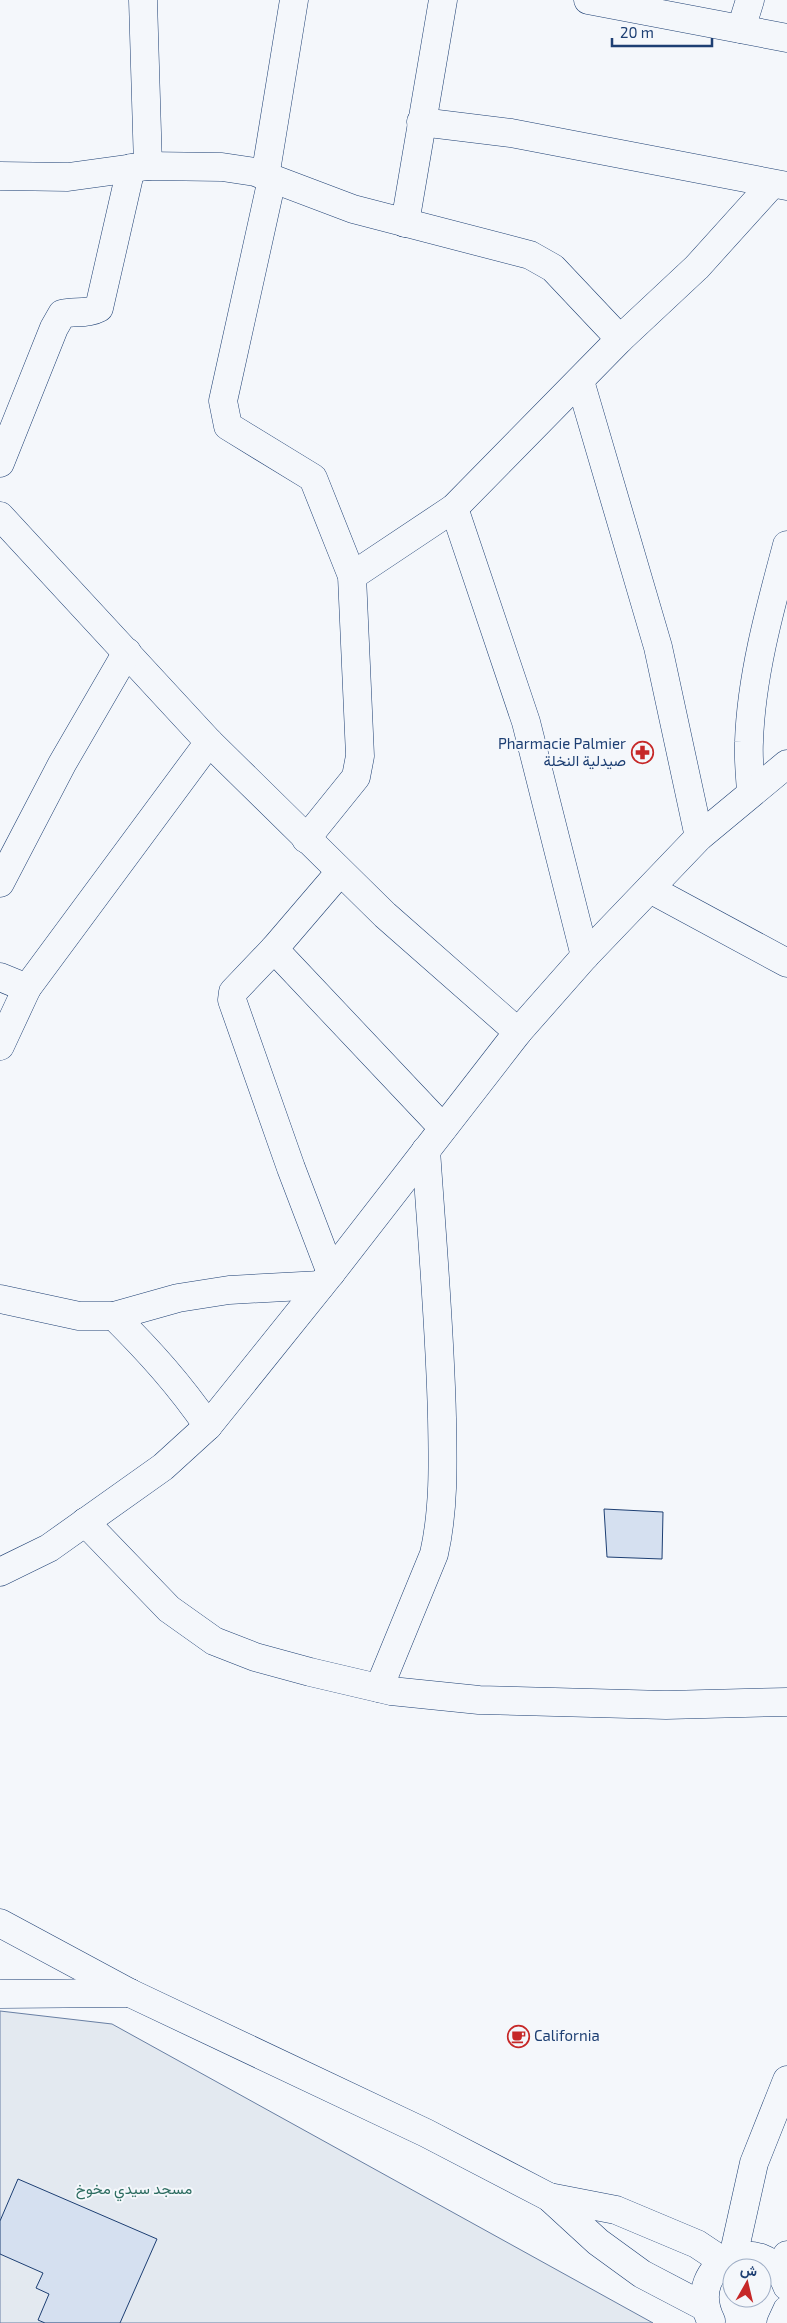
<svg xmlns="http://www.w3.org/2000/svg" width="787" height="2323" font-family="'Exo 2',Vazirmatn,sans-serif">
<style>
.green{fill:#e3e9f0;stroke:#687fa3}
.building{fill:#d5e0f0;stroke:#1d3f73}
.lines{fill:none;stroke-linecap:round;stroke-linejoin:round}
.street-casing{stroke:#1d3f73;stroke-width:29}
.secondary-casing{stroke:#1d3f73;stroke-width:29}
.primary-casing{stroke:#1d3f73;stroke-width:29}
.street{stroke:#f4f7fb;stroke-width:28}
.secondary{stroke:#f4f7fb;stroke-width:28}
.primary{stroke:#f4f7fb;stroke-width:28}
.labels{text-anchor:middle;stroke-width:4;stroke-linejoin:round;paint-order:stroke}
.poi-label{font-size:15px;fill:#1d3f73;stroke:#f4f7fb;text-anchor:end}
.park-label{font-size:15px;fill:#2c6c60;stroke:#f4f7fb}
</style>
<rect width="100%" height="100%" fill="#f4f7fb"/>
<polygon class="green" points="0,2011 112,2024 653,2323 0,2323"/>
<g class="building">
<polygon points="604,1509 663,1512 662,1559 607,1557"/>
<polygon points="18,2179 157,2239 120,2323 45,2323 38,2320 49,2294 36,2288 43,2273 0,2254 0,2221"/>
</g>
<g class="lines">
<defs>
<g id="street">
<polyline points="143,0 148,166"/>
<polyline points="294,0 266,171 272,179 223,401 228,426 313,478 352,576 360,756 356,777 306,839"/>
<polyline points="588,0 787,38"/>
<polyline points="741,29 750,0"/>
<polyline points="421,122 511,133 787,186"/>
<polyline points="0,176 68,177 148,166 222,167 255,172 353,209 530,255 553,268 620,339"/>
<polyline points="405,223 443,0"/>
<polyline points="580,381 658,647 699,837"/>
<path d="M0,463L54,328L62,314C75,311 88,314 99,308L131,168"/>
<polyline points="454,508 526,722 585,956"/>
<polyline points="0,516 209,742 385,915 518,1032"/>
<polyline points="352,576 454,508 620,339 697,267 772,184"/>
<polyline points="340,872 274,949 443,1128"/>
<polyline points="0,883 62,764 127,652"/>
<polyline points="650,889 787,963"/>
<polyline points="274,949 233,992 232,1000 291,1168 331,1273"/>
<polyline points="0,977 27,988"/>
<polyline points="0,1046 27,988 209,742"/>
<polyline points="0,1299 79,1316 114,1316 178,1298 229,1290 321,1285"/>
<path d="M114,1316C150,1352 179,1384 208,1426"/>
<polyline points="85,1522 169,1609 214,1641 255,1657 310,1672 391,1691 479,1700 666,1705 787,1702"/>
<path d="M379,1688L434,1554C444,1510 443,1463 442,1418C440,1329 432,1239 426,1150"/>
<polyline points="0,1994 130,1993"/>
</g>
<g id="secondary">
<path d="M751,792C750,775 748,758 749,742C751,677 770,608 787,545"/>
<polyline points="0,1572 49,1548 163,1467 208,1426 331,1273 518,1032 585,956 699,837 787,764"/>
<polyline points="733,2257 754,2163 787,2080"/>
<polyline points="784,2277 787,2255"/>
</g>
<g id="primary">
<polyline points="0,1923 130,1993 426,2133 549,2197 598,2242 642,2274 705,2307"/>
<polyline points="549,2197 616,2210 697,2244 724,2262"/>
<path d="M711,2321C682,2262 765,2227 787,2286"/>
<polyline points="781,2323 787,2310"/>
</g>
</defs>
<use href="#street" class="street-casing"/>
<use href="#secondary" class="secondary-casing"/>
<use href="#primary" class="primary-casing"/>
<use href="#street" class="street"/>
<use href="#secondary" class="secondary"/>
<use href="#primary" class="primary"/>
</g>
<defs>
<symbol id="pharmacy-ring" viewBox="-11 -11 22 22"><circle r="9.5" fill="#f4f7fb" stroke="#c62828" stroke-width="1.5"/><path d="M-2-6h4v4h4v4h-4v4h-4v-4h-4v-4h4Z" fill="#c62828"/></symbol>
<symbol id="cafe-ring" viewBox="-11 -11 22 22"><circle r="9.5" fill="#f4f7fb" stroke="#c62828" stroke-width="1.5"/><path d="M-5.5-4.5H6V0H3Q3 3.5 0 3.5H-2.5Q-5.5 3.5-5.5 0ZM3-3.2v2h1.7v-2ZM-6 4.5H4V6H-6Z" fill="#c62828"/></symbol>
</defs>
<g fill-rule="evenodd">
<use href="#pharmacy-ring" x="630" y="740" width="25" height="25"/>
<use href="#cafe-ring" x="506" y="2024" width="25" height="25"/>
</g>
<g class="labels">
<g class="poi-label">
<text x="626" y="749">Pharmacie Palmier<tspan x="626" dy="17">صيدلية النخلة</tspan></text>
<text x="534" y="2041" text-anchor="start">California</text>
</g>
<g class="park-label">
<text x="134" y="2194">مسجد سيدي مخوخ</text>
</g>
</g>
<g transform="translate(747 2283) rotate(8)"><circle r="24" fill="#f4f7fb" stroke="#9eadc5"/>
<path d="M0-4L9 19L0 12L-9 19Z" fill="#c62828"/>
<text y="-8" font-size="14" font-weight="bold" text-anchor="middle" fill="#1d3f73">ش</text>
</g>
<path d="M612 38v8h100v-8" fill="none" stroke="#1d3f73" stroke-width="2.5"/>
<text x="620" y="38" font-size="15" fill="#1d3f73" stroke="#f4f7fb" stroke-width="4" paint-order="stroke">20 m</text>
</svg>
